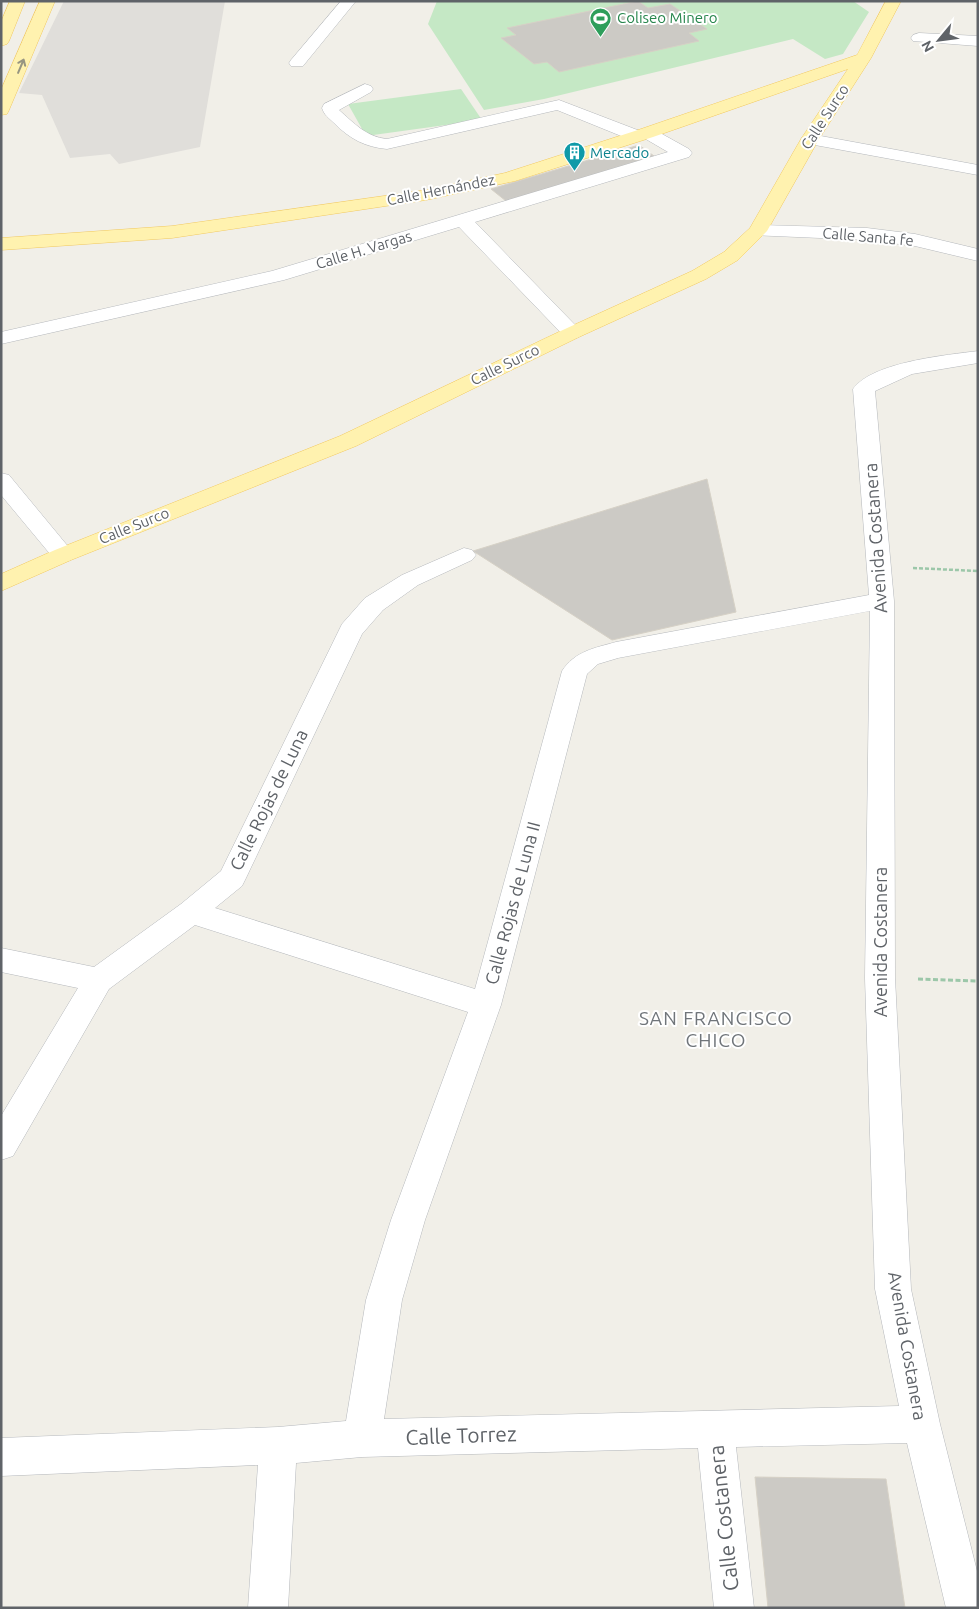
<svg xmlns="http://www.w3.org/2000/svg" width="979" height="1609" font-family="Ubuntu,sans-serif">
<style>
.industrial{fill:#e0deda}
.green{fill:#c5e8c5}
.building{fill:#cccac5;stroke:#d6d1c6}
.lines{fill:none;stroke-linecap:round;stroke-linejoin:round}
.minor-casing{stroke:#b5b8bc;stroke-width:1}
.major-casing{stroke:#f2c960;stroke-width:1}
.path-far1{stroke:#9cc7a9;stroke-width:2.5;stroke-dasharray:4 2;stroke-linecap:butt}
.path{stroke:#9cc7a9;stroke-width:3;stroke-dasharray:5 2.5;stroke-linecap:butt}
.minor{fill:#fff;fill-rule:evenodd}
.major{fill:#fff2af;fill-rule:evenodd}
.oneway{stroke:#979581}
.labels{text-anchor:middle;stroke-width:4;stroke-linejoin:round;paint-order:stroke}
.far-leisure-label{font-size:15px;fill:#27864d;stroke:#fff;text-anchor:start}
.far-street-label{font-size:15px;fill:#5f6368;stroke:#fff}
.far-culture-label{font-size:15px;fill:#0d838f;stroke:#fff;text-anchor:start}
.street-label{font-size:18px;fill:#5f6368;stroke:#fff}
.neighbourhood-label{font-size:19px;letter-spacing:1px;fill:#70757a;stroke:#fff}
.near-street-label{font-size:21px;fill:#5f6368;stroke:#fff}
</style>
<rect width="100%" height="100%" fill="#f1efe8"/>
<polygon class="industrial" points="64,1 225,1 200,147 119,164 110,154 70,158 42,95 19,93"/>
<g class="green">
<polygon points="437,1 853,1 869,12 843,54 825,59 793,39 544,99 484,110 428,24"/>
<polygon points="461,89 482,120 366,136 348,104"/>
</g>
<g class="building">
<polygon points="638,1 648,8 670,4 707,29 689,33 699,41 559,72 547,62 534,64 501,38 516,35 507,28"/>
<polygon points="639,145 654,156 506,201 491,189"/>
<polygon points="707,479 736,612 612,640 473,551"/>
<polygon points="755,1477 886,1479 905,1608 768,1608"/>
</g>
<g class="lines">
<defs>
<g id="minor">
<polygon points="341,1 356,1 303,66 291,66 289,63 291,60"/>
<polygon points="919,33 978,36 978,46 913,41 911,38 913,35"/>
<path d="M365,84L371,86L373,89L371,92L339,110C354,123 366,137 387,139L559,100L640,131L647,128L653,129L689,149L692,153L689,157L475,222L579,329L582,333L579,337L572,339L565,337L459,227L284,280L1,344V332L272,271L668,152L644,138L637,141L631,140L557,110L387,149C365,147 350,139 334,123C329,118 324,115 322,108L324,104Z"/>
<polygon points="810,134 978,165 978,175 804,143 801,139 804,135"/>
<polygon points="758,225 867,228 915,234 978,249 978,261 915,246 867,240 751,235 749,231 751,227"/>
<path d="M978,351V363L912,374L875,391L894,601L895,978L911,1289L940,1424L978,1575V1608H946L907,1443L736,1447L754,1608H714L698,1448L362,1457L296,1463L288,1608H248L258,1465L1,1476V1438L278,1427L346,1421L366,1300L391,1220L468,1012L195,925L109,989L13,1156L1,1160V1116L78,988L1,972V948L94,967L181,904L221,871L342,624L365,598L402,575L464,548L472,550L476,555L472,560L418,585L383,610L362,634L246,878L242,886L215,908L475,989L562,671C575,651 595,648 616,642L869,595L853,389C872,362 947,355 978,351ZM870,611L865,978L875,1289L899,1406L384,1419L402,1300L425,1220L501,1005L587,674L598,664L618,658Z"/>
<polygon points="1,473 9,475 71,550 75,555 71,560 63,562 55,560 1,495"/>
</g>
<g id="major">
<polygon points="10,1 25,1 9,41 7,44 1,46 1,22"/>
<polygon points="40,1 55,1 9,110 7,114 1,115 1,90"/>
<polygon points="886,1 901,1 871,58 819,139 767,231 738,260 706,279 579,337 356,446 71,560 1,591 1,574 55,550 340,436 565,329 692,271 724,252 750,228 801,139 848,69 653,137 515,181 426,200 172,238 1,250 1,238 172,226 426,190 505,173 641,129 857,55"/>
</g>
</defs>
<use href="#minor" class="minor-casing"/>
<use href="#major" class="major-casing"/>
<polyline class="path-far1" points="913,568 978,571"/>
<polyline class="path" points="918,979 978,981"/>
<use href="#minor" class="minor"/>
<use href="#major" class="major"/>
</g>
<defs><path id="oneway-shaft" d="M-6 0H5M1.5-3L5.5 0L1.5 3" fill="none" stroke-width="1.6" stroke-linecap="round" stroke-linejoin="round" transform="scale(1.25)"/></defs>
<use class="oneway" href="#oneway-shaft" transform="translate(21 66) rotate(-67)"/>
<defs>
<symbol id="stadium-pin" viewBox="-11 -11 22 30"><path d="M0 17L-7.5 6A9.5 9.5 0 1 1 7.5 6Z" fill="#2e9e5b" stroke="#fff"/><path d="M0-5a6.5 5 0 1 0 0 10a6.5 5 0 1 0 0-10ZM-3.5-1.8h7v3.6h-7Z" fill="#fff"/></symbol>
<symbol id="building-pin" viewBox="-11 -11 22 30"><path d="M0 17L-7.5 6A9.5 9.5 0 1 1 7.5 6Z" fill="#0f9aa8" stroke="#fff"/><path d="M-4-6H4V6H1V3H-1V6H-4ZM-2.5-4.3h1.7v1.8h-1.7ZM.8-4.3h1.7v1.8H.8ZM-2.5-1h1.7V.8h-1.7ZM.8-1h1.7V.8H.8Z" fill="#fff"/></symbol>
</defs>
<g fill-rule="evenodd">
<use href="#stadium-pin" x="588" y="6" width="25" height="34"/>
<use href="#building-pin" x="562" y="140" width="25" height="34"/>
</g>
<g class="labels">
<g class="far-leisure-label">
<text x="617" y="23">Coliseo Minero</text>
</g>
<g class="far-street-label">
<text transform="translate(825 117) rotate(-57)" y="5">Calle Surco</text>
<text transform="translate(441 190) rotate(-11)" y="5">Calle Hernández</text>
<text transform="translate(868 237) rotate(5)" y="5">Calle Santa fe</text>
<text transform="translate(364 250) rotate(-17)" y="5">Calle H. Vargas</text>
<text transform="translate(505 365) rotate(-26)" y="5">Calle Surco</text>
<text transform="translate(134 526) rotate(-22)" y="5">Calle Surco</text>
</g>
<g class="far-culture-label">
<text x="590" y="158">Mercado</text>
</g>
<g class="street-label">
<text transform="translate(876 538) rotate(-94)" y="6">Avenida Costanera</text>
<text transform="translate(269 800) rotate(-64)" y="6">Calle Rojas de Luna</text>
<text transform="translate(513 903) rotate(-75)" y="6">Calle Rojas de Luna II</text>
<text transform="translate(881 942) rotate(-90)" y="6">Avenida Costanera</text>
<text transform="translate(907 1346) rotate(80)" y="6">Avenida Costanera</text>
</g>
<g class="neighbourhood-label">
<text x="716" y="1025">SAN FRANCISCO<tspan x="716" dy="22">CHICO</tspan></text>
</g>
<g class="near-street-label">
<text transform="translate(461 1436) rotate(-2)" y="7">Calle Torrez</text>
<text transform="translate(724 1518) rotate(-96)" y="7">Calle Costanera</text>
</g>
</g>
<rect width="979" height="1609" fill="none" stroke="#5f6368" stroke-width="5"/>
<g transform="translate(939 40) rotate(241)" stroke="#ffffff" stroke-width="4" paint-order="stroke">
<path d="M0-4L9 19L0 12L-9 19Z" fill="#5f6368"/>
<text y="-8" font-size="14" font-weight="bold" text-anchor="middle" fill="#5f6368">N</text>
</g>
</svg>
